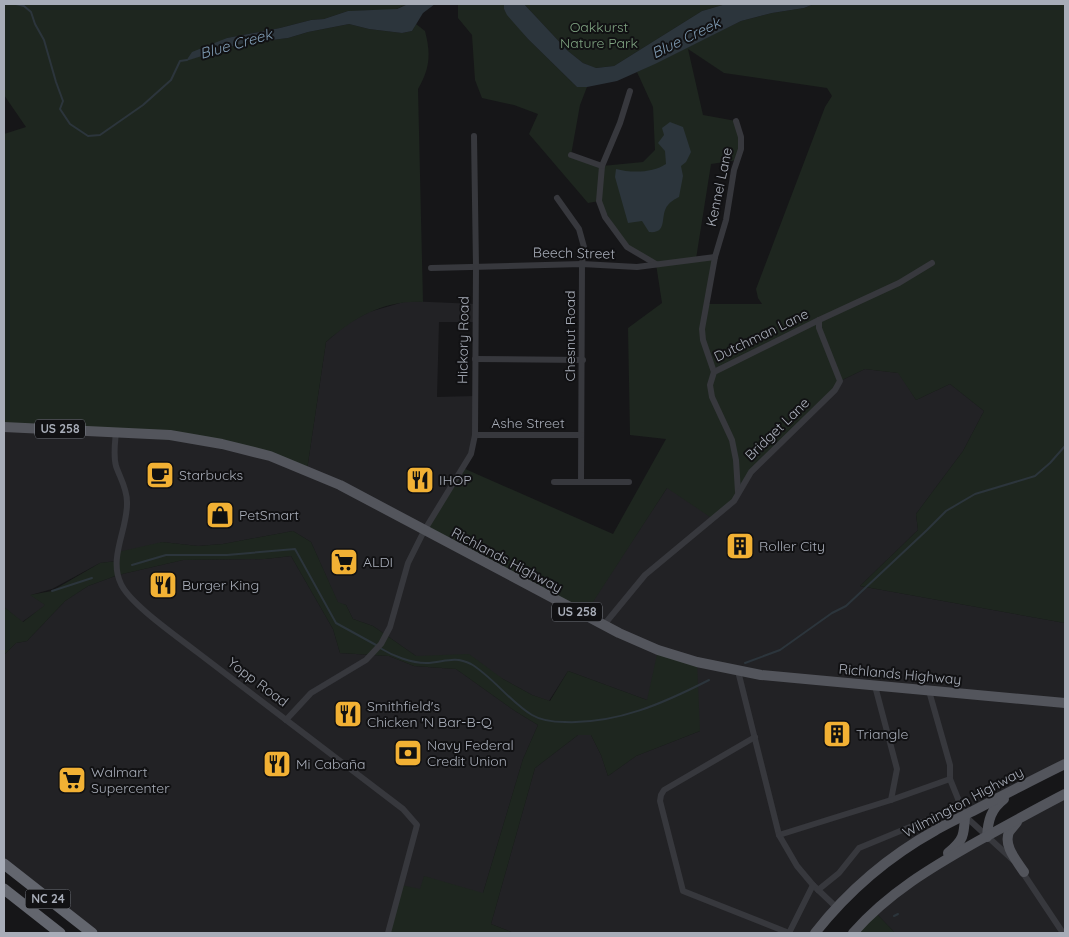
<svg xmlns="http://www.w3.org/2000/svg" width="1069" height="937" font-family="Quicksand,sans-serif">
<style>
.built{fill:#222225}
.green{fill:#1e261f;fill-rule:evenodd}
.water{fill:#2c353c}
.lines{fill:none;stroke-linecap:round;stroke-linejoin:round}
.stream{stroke:#2c353c;stroke-width:2}
.minor{stroke:#37383d;stroke-width:6}
.primary{stroke:#53555c;stroke-width:10}
.motorway{stroke:#63666e;stroke-width:11}
.labels{text-anchor:middle;stroke-width:4;stroke-linejoin:round;paint-order:stroke}
.shield{fill:#111113;stroke:#7b7e86;stroke-width:1}
.shield-label{font-size:12px;font-weight:bold;fill:#a8adb8}
.park-label{font-size:14px;fill:#7fa381;stroke:#111113}
.street-label{font-size:14px;fill:#a8adb8;stroke:#111113}
.poi-label{font-size:14px;fill:#a8adb8;stroke:#111113;text-anchor:start}
.water-label{font-size:15px;font-style:italic;fill:#7f9bb3;stroke:#111113}
</style>
<rect width="100%" height="100%" fill="#161618"/>
<g class="built">
<polygon points="407,301 476,304 476,322 439,322 437,397 475,396 471,454 425,531 583,616 667,488 751,472 840,381 865,369 899,373 916,400 950,384 984,411 963,451 916,514 918,530 860,586 1065,623 1065,764 1019,787 880,867 815,933 514,933 491,924 535,768 578,735 591,735 601,755 608,776 636,756 700,731 647,700 568,671 549,701 532,695 503,679 437,656 416,656 373,626 353,619 346,605 338,603 311,542 293,531 223,544 198,546 162,542 117,561 100,563 52,589 31,595 46,605 22,622 4,607 4,427 170,435 307,470 326,342 347,324 369,312"/>
<polygon points="291,556 333,629 340,653 389,656 414,666 456,669 515,711 538,725 523,759 471,933 92,933 4,864 4,655 16,643 27,641 65,601 88,586 118,575 183,560 265,559"/>
<polygon points="1065,794 1065,933 1061,930 1056,933 895,933 874,911 901,887"/>
</g>
<g class="green">
<path d="M4,4H408L394,10L348,11L324,19L311,20L280,28L227,38L187,60L240,44L288,38L308,32L349,24L369,29L402,33L412,31L416,24L425,31C431,54 430,68 418,89L423,302C384,300 355,317 326,342L307,470L222,444L4,427V134L26,127L4,95Z"/>
<path d="M458,4H504V9L528,39L577,87H587L580,105L571,155L602,166L643,162L655,150L653,107L637,72L741,21L772,13L804,8L814,4H1065V623L860,586L918,530L916,514L963,451L984,411L950,384L916,400L898,373L865,369L840,381L751,472L738,493L713,519L667,488L584,616L424,531L463,468L613,534L666,439L630,435L628,328L662,303L656,264L627,247L599,201L588,203L529,134L538,114L514,105L482,98L475,80L472,35L458,18ZM688,49L724,73L827,88L832,96L825,107L756,289L758,298L762,304H706L715,257L696,259L711,164L738,160L741,137L736,121L703,115Z"/>
<polygon points="524,4 726,4 702,11 614,66 595,68 583,63 568,51"/>
<polygon points="293,531 311,542 338,602 346,605 353,619 373,626 416,656 469,654 503,679 532,695 550,701 568,671 647,700 658,650 697,662 700,731 636,756 608,776 601,755 591,735 578,735 535,768 491,924 514,933 388,933 401,885 420,889 424,876 483,893 523,759 538,725 515,711 456,669 414,666 389,656 340,653 333,629 291,556 265,559 183,560 118,575 88,586 65,601 27,641 16,643 4,655 4,607 23,622 45,605 30,595 52,591 100,563 117,561 118,552 162,542 198,546 223,544"/>
<polygon points="874,911 895,933 853,933"/>
</g>
<g class="water">
<polygon points="408,4 435,4 423,13 412,31 402,33 369,29 349,24 308,32 288,38 240,44 186,61 192,52 227,38 280,28 311,20 324,19 348,11 397,9"/>
<polygon points="504,4 524,4 568,51 583,63 596,68 614,66 702,11 726,4 814,4 804,8 772,13 741,21 655,64 617,81 587,87 577,87 528,39 507,15 504,9"/>
<path d="M670,122L683,127L691,152L686,162L681,166L683,176L679,197C675,199 670,202 668,205C659,215 669,234 649,232L642,221L628,223L615,177L616,169C631,173 653,173 666,164L665,151L658,143L664,135L662,128Z"/>
</g>
<g class="lines">
<g class="stream">
<polyline points="16,4 24,6 31,12 35,24 44,40 56,82 63,101 60,109 70,124 88,136 100,135 143,105 171,80 180,61 187,60"/>
<polyline points="132,565 166,555 227,555 295,549 336,623 376,645"/>
<polyline points="52,591 92,578"/>
<path d="M380,648C393,656 411,663 426,663C443,663 453,655 471,664C493,677 511,703 532,715C542,721 554,722 565,722C617,724 664,703 709,680"/>
<polyline points="745,663 780,650 832,613 846,606 927,530 946,511 975,494 1035,476 1050,463 1065,446"/>
<polyline points="894,916 898,914"/>
</g>
<g class="minor">
<polyline points="630,91 620,123 602,166 599,201 605,217 627,247 656,264"/>
<polyline points="571,155 602,166"/>
<polyline points="557,198 579,229 584,247 582,264 581,482"/>
<polyline points="431,268 582,264 637,267 715,257"/>
<polyline points="475,359 583,360"/>
<polyline points="714,372 703,340 702,329 715,257 726,220 734,170 741,149 741,137 736,121"/>
<path d="M116,432C115,443 113,455 116,466C120,478 127,488 127,502C128,529 108,558 121,584C130,604 178,637 197,652C266,704 334,757 403,809L417,825L388,933"/>
<polyline points="475,435 581,435"/>
<polyline points="554,482 629,482"/>
<polyline points="738,492 736,460 732,440 712,397 710,385 714,372 819,320 899,283 932,263"/>
<polyline points="603,626 645,575 734,501 751,472 835,390 840,381 819,328 819,320"/>
<polyline points="738,671 779,835 797,866 813,885 836,907"/>
<polyline points="875,686 897,769 891,800"/>
<polyline points="929,691 950,765 950,779 965,816 1013,860"/>
<polyline points="286,720 311,693 366,660 381,644 390,627 408,563 424,531 471,454 475,435 476,266 474,136"/>
<polyline points="755,737 664,790 661,795 660,801 683,891 789,933"/>
<polyline points="779,835 891,800 950,779"/>
<polyline points="1021,870 1063,933"/>
<polyline points="818,890 839,873 859,848 961,806"/>
<polyline points="789,933 813,885"/>
</g>
<g class="primary">
<polyline points="4,427 170,435 222,444 270,456 340,485 619,633 658,650 697,662 761,675 1065,703"/>
<path d="M1017,822C1015,825 1011,829 1009,832C1003,846 1017,861 1024,872"/>
<path d="M987,837C988,820 991,809 1004,799"/>
<path d="M948,853C964,840 964,835 965,816"/>
<path d="M815,933C848,891 889,856 936,830C948,823 961,817 973,811C1004,795 1034,779 1065,764"/>
<path d="M853,933C888,893 932,867 978,841C1007,825 1036,809 1065,794"/>
</g>
<g class="motorway">
<polyline points="4,864 92,933"/>
<polyline points="4,889 60,933"/>
</g>
</g>
<defs>
<symbol id="cafe-square" viewBox="-11 -11 22 22"><rect x="-9" y="-9" width="18" height="18" rx="4" fill="#f2b134" stroke="#111113"/><path d="M-5.5-4.5H6V0H3Q3 3.5 0 3.5H-2.5Q-5.5 3.5-5.5 0ZM3-3.2v2h1.7v-2ZM-6 4.5H4V6H-6Z" fill="#111"/></symbol>
<symbol id="restaurant-square" viewBox="-11 -11 22 22"><rect x="-9" y="-9" width="18" height="18" rx="4" fill="#f2b134" stroke="#111113"/><path d="M-5-6h1v4h1v-4h1v4h1v-4h1v5L-1.5 .5V6h-2V.5L-5-1ZM5-6V6H3V1.5H1.5Q1.5-4 5-6Z" fill="#111"/></symbol>
<symbol id="shop-square" viewBox="-11 -11 22 22"><rect x="-9" y="-9" width="18" height="18" rx="4" fill="#f2b134" stroke="#111113"/><path d="M-5-2.5h2.3a2.7 3.5 0 0 1 5.4 0H5L5.5 6h-11ZM-1.5-2.5h3a1.5 2.3 0 0 0-3 0Z" fill="#111"/></symbol>
<symbol id="building-square" viewBox="-11 -11 22 22"><rect x="-9" y="-9" width="18" height="18" rx="4" fill="#f2b134" stroke="#111113"/><path d="M-4-6H4V6H1V3H-1V6H-4ZM-2.5-4.3h1.7v1.8h-1.7ZM.8-4.3h1.7v1.8H.8ZM-2.5-1h1.7V.8h-1.7ZM.8-1h1.7V.8H.8Z" fill="#111"/></symbol>
<symbol id="supermarket-square" viewBox="-11 -11 22 22"><rect x="-9" y="-9" width="18" height="18" rx="4" fill="#f2b134" stroke="#111113"/><path d="M-6-5.5h2.5l.6 2H6L4.5 2H-2.5L-4.4-4H-6ZM-1.5 3.2a1.3 1.3 0 1 0 .1 0ZM3 3.2a1.3 1.3 0 1 0 .1 0Z" fill="#111"/></symbol>
<symbol id="bank-square" viewBox="-11 -11 22 22"><rect x="-9" y="-9" width="18" height="18" rx="4" fill="#f2b134" stroke="#111113"/><path d="M-6-4H6V4H-6ZM0-2.3a2.3 2.3 0 1 0 0 4.6a2.3 2.3 0 1 0 0-4.6Z" fill="#111"/></symbol>
</defs>
<g fill-rule="evenodd">
<use href="#cafe-square" x="144" y="459" width="32" height="32"/>
<use href="#restaurant-square" x="404" y="464" width="32" height="32"/>
<use href="#shop-square" x="204" y="499" width="32" height="32"/>
<use href="#building-square" x="724" y="530" width="32" height="32"/>
<use href="#supermarket-square" x="328" y="546" width="32" height="32"/>
<use href="#restaurant-square" x="147" y="569" width="32" height="32"/>
<use href="#restaurant-square" x="332" y="698" width="32" height="32"/>
<use href="#building-square" x="821" y="718" width="32" height="32"/>
<use href="#bank-square" x="392" y="737" width="32" height="32"/>
<use href="#restaurant-square" x="261" y="748" width="32" height="32"/>
<use href="#supermarket-square" x="56" y="764" width="32" height="32"/>
</g>
<g class="labels">
<g class="shield">
<rect x="35" y="419.5" width="50" height="19" rx="4"/>
<rect x="552" y="602.5" width="50" height="19" rx="4"/>
<rect x="25.5" y="889.5" width="45" height="19" rx="4"/>
</g>
<g class="shield-label">
<text x="60" y="433">US 258</text>
<text x="577" y="616">US 258</text>
<text x="48" y="903">NC 24</text>
</g>
<g class="park-label">
<text x="599" y="32">Oakkurst<tspan x="599" dy="16">Nature Park</tspan></text>
</g>
<g class="street-label">
<text transform="translate(719 187) rotate(-78)" y="5">Kennel Lane</text>
<text transform="translate(574 253) rotate(1)" y="5">Beech Street</text>
<text transform="translate(761 335) rotate(-26)" y="5">Dutchman Lane</text>
<text transform="translate(570 336) rotate(-90)" y="5">Chesnut Road</text>
<text transform="translate(463 340) rotate(-89)" y="5">Hickory Road</text>
<text x="528" y="428">Ashe Street</text>
<text transform="translate(777 429) rotate(-44)" y="5">Bridget Lane</text>
<text transform="translate(507 560) rotate(28)" y="5">Richlands Highway</text>
<text transform="translate(900 674) rotate(5)" y="5">Richlands Highway</text>
<text transform="translate(258 682) rotate(37)" y="5">Yopp Road</text>
<text transform="translate(963 802) rotate(-28)" y="5">Wilmington Highway</text>
</g>
<g class="poi-label">
<text x="179" y="480">Starbucks</text>
<text x="439" y="485">IHOP</text>
<text x="239" y="520">PetSmart</text>
<text x="759" y="551">Roller City</text>
<text x="363" y="567">ALDI</text>
<text x="182" y="590">Burger King</text>
<text x="367" y="711">Smithfield's<tspan x="367" dy="16">Chicken 'N Bar-B-Q</tspan></text>
<text x="856" y="739">Triangle</text>
<text x="427" y="750">Navy Federal<tspan x="427" dy="16">Credit Union</tspan></text>
<text x="296" y="769">Mi Cabaña</text>
<text x="91" y="777">Walmart<tspan x="91" dy="16">Supercenter</tspan></text>
</g>
<g class="water-label">
<text transform="translate(686 38) rotate(-26)" y="5">Blue Creek</text>
<text transform="translate(236 44) rotate(-16)" y="5">Blue Creek</text>
</g>
</g>
<rect width="1069" height="937" fill="none" stroke="#a8adb8" stroke-width="10"/>
</svg>
